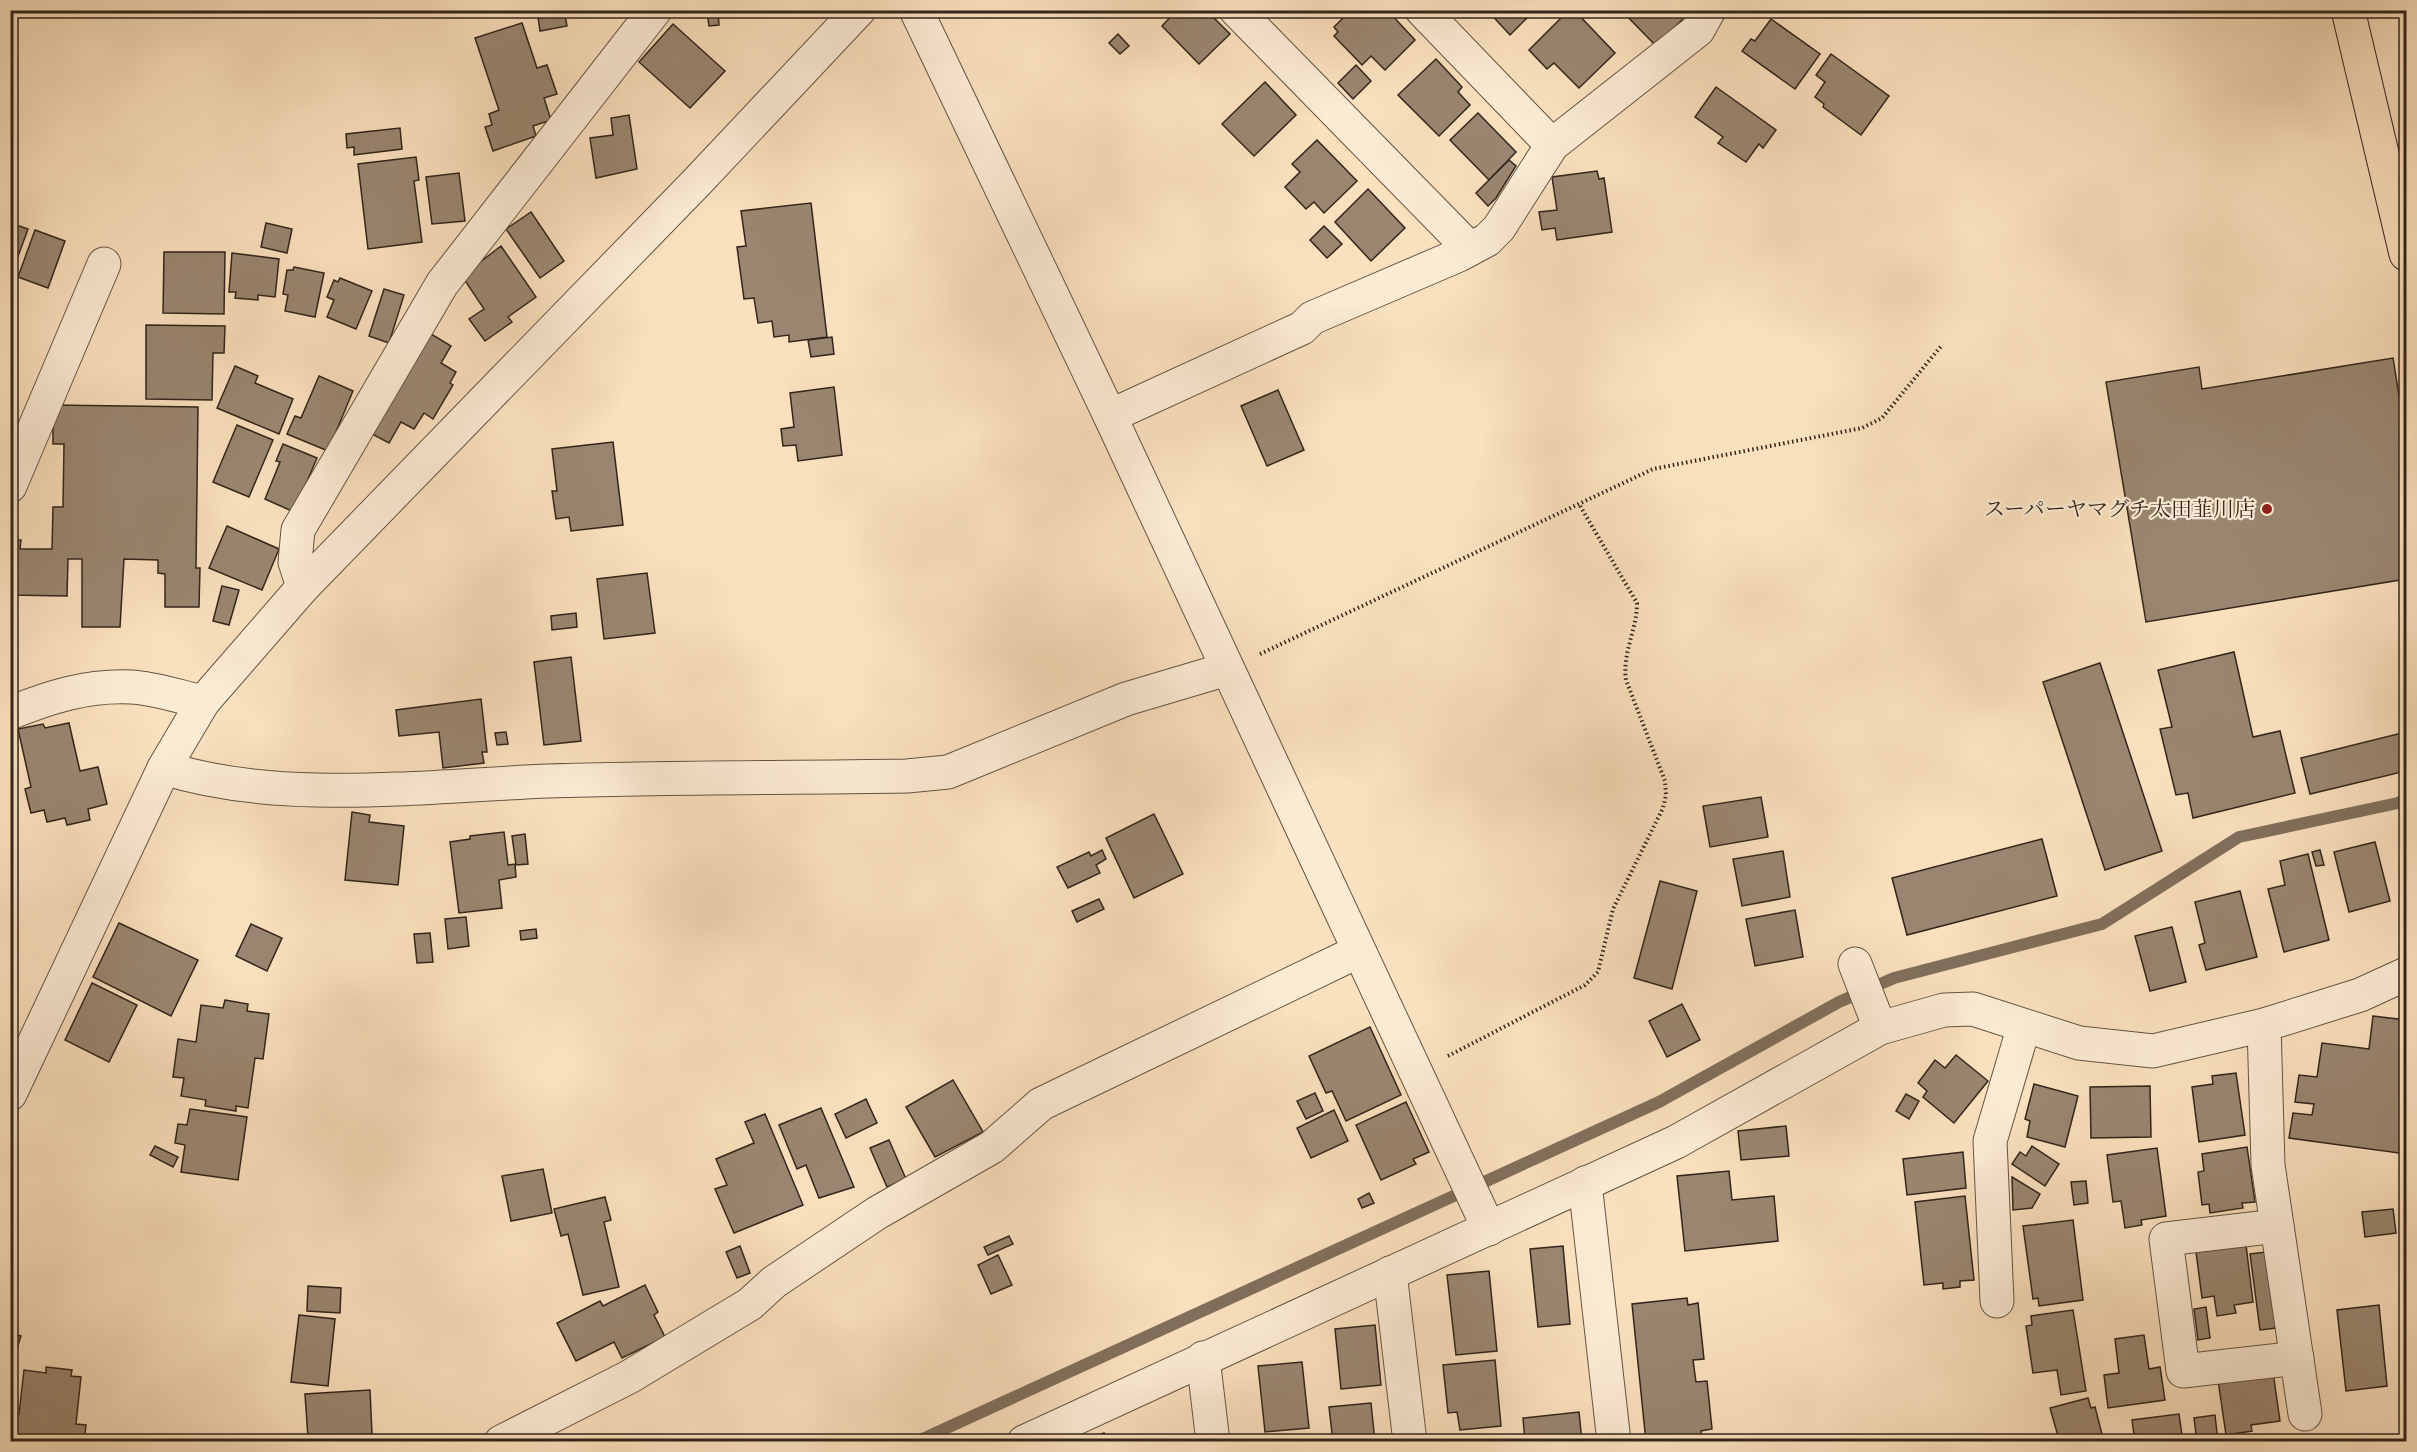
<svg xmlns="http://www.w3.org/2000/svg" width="2417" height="1452" font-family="'EB Garamond','Noto Serif JP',serif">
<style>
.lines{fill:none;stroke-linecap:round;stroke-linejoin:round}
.stream{stroke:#816f5c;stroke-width:12}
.building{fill:#9a8670;stroke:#32251c;stroke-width:1.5}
.minor-casing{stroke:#645444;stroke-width:35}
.highway-casing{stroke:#32251c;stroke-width:35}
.path{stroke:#32251c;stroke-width:4;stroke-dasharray:1.5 3;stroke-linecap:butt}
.minor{stroke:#fcebd4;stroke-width:33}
.highway{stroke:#fae0bd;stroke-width:33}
.poi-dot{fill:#8f2418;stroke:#fcebd4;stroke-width:2}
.labels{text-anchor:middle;stroke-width:4.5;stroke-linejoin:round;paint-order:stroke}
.poi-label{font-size:21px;fill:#32251c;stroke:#fcebd4;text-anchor:end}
</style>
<rect width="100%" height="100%" fill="#fae0bd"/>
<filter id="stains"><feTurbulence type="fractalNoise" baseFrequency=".00333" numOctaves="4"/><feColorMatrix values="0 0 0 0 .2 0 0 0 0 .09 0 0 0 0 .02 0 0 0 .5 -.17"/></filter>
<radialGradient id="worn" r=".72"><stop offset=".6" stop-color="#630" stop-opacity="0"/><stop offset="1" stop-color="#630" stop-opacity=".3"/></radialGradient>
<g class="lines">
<polyline class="stream" points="916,1442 1659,1102 1839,1002 1894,978 2102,924 2239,837 2398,803 2406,798"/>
</g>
<g class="building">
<polygon points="537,10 564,10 567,26 540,31"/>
<polygon points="733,10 773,10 773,12 733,16"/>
<polygon points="1177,10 1206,10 1230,34 1199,64 1162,26"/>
<polygon points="1351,10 1387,10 1415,40 1385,70 1371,56 1362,65 1334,36 1338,32 1334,27"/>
<polygon points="1487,10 1535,10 1510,35"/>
<polygon points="1569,10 1574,10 1615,53 1579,88 1554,63 1547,69 1529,50"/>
<polygon points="1621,10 1682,10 1682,20 1656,46"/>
<polygon points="718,11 719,25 709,26 707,12"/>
<polygon points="1771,19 1820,54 1795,89 1742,51 1751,39 1755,41"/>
<polygon points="522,23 537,68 547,65 557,94 544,98 551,120 533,126 536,136 493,151 485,127 492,125 489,114 499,110 475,38"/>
<polygon points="673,24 725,71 690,108 639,62"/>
<polygon points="1118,34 1129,46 1120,54 1109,43"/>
<polygon points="1831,54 1889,96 1861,135 1823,107 1824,104 1815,97 1825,82 1816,75"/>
<polygon points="1436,59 1462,87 1458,92 1470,105 1439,136 1398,95"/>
<polygon points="1356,65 1371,81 1353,99 1338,83"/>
<polygon points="1265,82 1296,115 1254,156 1222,124"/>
<polygon points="1716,87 1776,130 1763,148 1759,144 1746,162 1718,143 1723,137 1695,117"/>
<polygon points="1478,113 1516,152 1489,180 1450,140"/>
<polygon points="629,115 637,169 596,178 590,138 613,135 611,118"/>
<polygon points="400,128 402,149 354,155 354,147 347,148 346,134"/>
<polygon points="1317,140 1357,181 1324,213 1314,202 1306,209 1285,187 1300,172 1292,164"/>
<polygon points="416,157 419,180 414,181 422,242 368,249 358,164"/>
<polygon points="1509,160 1516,166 1496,198 1488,206 1476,193"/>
<polygon points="1597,171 1599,179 1604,178 1612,232 1557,240 1555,228 1542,230 1539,212 1557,210 1552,177"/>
<polygon points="459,173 465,221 432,224 426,177"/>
<polygon points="1368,189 1405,228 1371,261 1335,222"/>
<polygon points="811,203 827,337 789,342 789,335 774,337 772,321 758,323 754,298 744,299 737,247 746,246 741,211"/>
<polygon points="531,212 564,261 540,278 506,229"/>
<polygon points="10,223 28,229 13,270 10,269"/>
<polygon points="266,223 292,229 287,253 261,247"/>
<polygon points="1324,226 1342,244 1327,258 1310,240"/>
<polygon points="35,230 65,241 48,288 18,277"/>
<polygon points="501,246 536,297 508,317 512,322 485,341 469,319 484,309 462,276"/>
<polygon points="164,252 225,252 224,314 163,313"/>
<polygon points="232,253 279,259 275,297 258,295 258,300 235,298 236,292 229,292"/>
<polygon points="294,267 324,273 315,317 285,311 288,295 283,294 287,270 293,270"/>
<polygon points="340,278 372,291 356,329 327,317 334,300 327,297 334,280 338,282"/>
<polygon points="384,289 404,295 389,343 369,336"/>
<polygon points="146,325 225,326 224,353 213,353 212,400 146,399"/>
<polygon points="431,334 451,346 441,363 456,372 450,383 453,385 433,419 424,413 414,429 401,422 389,443 372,434"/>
<polygon points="832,337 834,354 811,357 808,340"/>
<polygon points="2393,358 2406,439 2406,579 2146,622 2106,382 2199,367 2202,389"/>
<polygon points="235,366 258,376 255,383 293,399 279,434 217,408"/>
<polygon points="319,376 353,391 328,451 287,434 295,416 301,418"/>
<polygon points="834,387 842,455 798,461 796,445 783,446 781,429 794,427 790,393"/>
<polygon points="1278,390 1304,450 1267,466 1241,406"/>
<polygon points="53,405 198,407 196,568 200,568 199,607 165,607 165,574 158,573 158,560 124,559 120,627 82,627 82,559 68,559 67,596 10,595 10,540 21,540 20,549 52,549 53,507 63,507 64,444 53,444"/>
<polygon points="237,425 273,440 249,497 213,482"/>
<polygon points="613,442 623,525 571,531 569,517 556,519 552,491 557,491 552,449"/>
<polygon points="283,444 317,458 294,512 265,499 280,462 276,461"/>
<polygon points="227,526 279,549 262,590 209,568"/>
<polygon points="647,573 655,633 604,639 597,579"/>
<polygon points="222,586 239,590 229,625 213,621"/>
<polygon points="576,613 577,627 552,630 551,616"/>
<polygon points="2234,652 2253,737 2280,731 2295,793 2193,818 2188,793 2176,795 2160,729 2172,727 2158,670"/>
<polygon points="571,657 581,741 544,745 534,662"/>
<polygon points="2100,663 2162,851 2105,870 2043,682"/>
<polygon points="481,699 487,752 482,752 484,763 443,768 439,732 399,736 396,710"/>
<polygon points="69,723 80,771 98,767 107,804 88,809 90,820 67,825 65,818 47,822 44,810 31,813 25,789 31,787 18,729 43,724 45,728"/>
<polygon points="506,732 508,744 497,745 495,733"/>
<polygon points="2406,732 2406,771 2310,794 2301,758"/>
<polygon points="1761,797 1768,837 1710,847 1703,806"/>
<polygon points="352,812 370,815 369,822 404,826 398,885 345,880"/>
<polygon points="1154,814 1183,874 1134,898 1106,838"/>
<polygon points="504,832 508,865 515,864 516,877 499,880 502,908 459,913 450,842 470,839 470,836"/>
<polygon points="525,834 528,864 516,865 512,836"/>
<polygon points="2042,839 2057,896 1907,935 1892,878"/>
<polygon points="2375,842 2390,901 2349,912 2334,852"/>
<polygon points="1102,850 1106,859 1096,865 1100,873 1068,888 1057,867 1089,852 1091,856"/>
<polygon points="2320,850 2324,865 2316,866 2312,852"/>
<polygon points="1783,851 1790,897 1742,906 1733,859"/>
<polygon points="2308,854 2329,940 2284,952 2268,889 2285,885 2280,861"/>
<polygon points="1660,881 1697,891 1672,989 1634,978"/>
<polygon points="2240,891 2257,957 2206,970 2199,945 2205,943 2195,902"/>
<polygon points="1099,899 1104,909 1077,922 1072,911"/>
<polygon points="1795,910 1803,957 1755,966 1746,919"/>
<polygon points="466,917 469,946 448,949 445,919"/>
<polygon points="119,923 198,960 171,1016 93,977"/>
<polygon points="251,924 282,938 267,971 236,956"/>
<polygon points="2172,927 2186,982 2150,991 2135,936"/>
<polygon points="536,929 537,938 521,940 520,931"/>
<polygon points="430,933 433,962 417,963 414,934"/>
<polygon points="92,983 137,1005 109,1062 65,1040"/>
<polygon points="225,1000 248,1004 247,1011 269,1014 263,1059 255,1058 248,1108 236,1106 236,1111 205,1106 206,1100 181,1096 184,1078 173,1077 178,1039 196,1042 201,1005 223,1008"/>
<polygon points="1682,1004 1700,1040 1667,1057 1649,1021"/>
<polygon points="2373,1016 2406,1020 2406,1154 2289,1138 2293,1113 2312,1115 2314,1104 2295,1102 2299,1075 2317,1077 2322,1043 2369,1049"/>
<polygon points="1370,1027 1401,1095 1346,1121 1332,1091 1326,1093 1309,1056"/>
<polygon points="1956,1055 1988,1081 1954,1123 1923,1097 1927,1091 1918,1083 1935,1060 1945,1068"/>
<polygon points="2236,1073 2245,1135 2199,1142 2192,1087 2213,1084 2212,1076"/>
<polygon points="953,1080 983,1132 935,1157 906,1107"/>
<polygon points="2034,1084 2078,1096 2065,1147 2027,1137 2030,1121 2025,1119"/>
<polygon points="2150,1086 2151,1137 2091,1138 2090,1087"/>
<polygon points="1315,1093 1323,1111 1306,1119 1297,1101"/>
<polygon points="1906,1094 1919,1101 1909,1119 1896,1111"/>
<polygon points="866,1099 877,1123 846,1138 835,1114"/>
<polygon points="1406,1102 1429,1152 1413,1159 1416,1164 1381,1180 1356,1125"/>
<polygon points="821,1108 854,1187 819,1198 806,1165 797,1169 779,1125"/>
<polygon points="190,1109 247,1117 238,1180 181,1172 185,1145 175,1143 178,1124 187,1125"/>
<polygon points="1334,1110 1348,1141 1311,1158 1297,1128"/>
<polygon points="765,1114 803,1205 734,1233 715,1189 727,1185 716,1159 754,1143 745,1122"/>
<polygon points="1786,1126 1789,1156 1741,1160 1738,1131"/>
<polygon points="889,1140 906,1179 887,1187 870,1148"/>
<polygon points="155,1146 178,1157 173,1167 150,1155"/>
<polygon points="2032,1146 2059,1164 2045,1186 2012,1164 2020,1152 2026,1156"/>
<polygon points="2247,1147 2255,1202 2242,1203 2243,1208 2210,1213 2209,1204 2202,1205 2198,1172 2204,1171 2202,1154"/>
<polygon points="2157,1148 2166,1216 2141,1220 2142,1225 2125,1228 2121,1201 2113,1202 2107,1155"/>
<polygon points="1963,1152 1966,1188 1907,1195 1903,1159"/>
<polygon points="543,1169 552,1213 511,1221 502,1176"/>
<polygon points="1729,1171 1732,1200 1774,1196 1778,1241 1685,1251 1677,1176"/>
<polygon points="2012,1177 2040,1194 2032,1208 2013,1210"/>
<polygon points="2086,1181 2088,1203 2074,1205 2071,1182"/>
<polygon points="1369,1193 1374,1203 1362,1208 1358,1199"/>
<polygon points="1965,1196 1974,1280 1960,1281 1960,1287 1943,1289 1943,1283 1924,1285 1915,1202"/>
<polygon points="605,1197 611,1220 604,1222 619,1287 583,1295 568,1234 561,1236 554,1209"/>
<polygon points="2393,1209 2396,1233 2365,1237 2362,1212"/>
<polygon points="2073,1220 2083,1300 2039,1306 2038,1298 2033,1299 2023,1226"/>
<polygon points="1009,1236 1013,1244 988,1255 984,1247"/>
<polygon points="2246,1245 2253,1302 2234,1305 2236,1313 2217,1316 2214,1296 2202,1298 2196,1252"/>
<polygon points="740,1246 750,1273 737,1278 726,1252"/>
<polygon points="1563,1246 1570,1324 1538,1327 1530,1249"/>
<polygon points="2266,1252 2276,1328 2260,1330 2250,1254"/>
<polygon points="998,1255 1012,1285 991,1294 978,1265"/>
<polygon points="1489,1271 1497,1351 1456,1355 1447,1275"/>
<polygon points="645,1285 658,1312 654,1315 665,1337 622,1358 614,1342 576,1361 557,1323 600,1301 603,1306"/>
<polygon points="308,1286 341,1288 340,1313 307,1311"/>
<polygon points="1687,1298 1688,1305 1698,1303 1704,1359 1693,1360 1696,1382 1707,1381 1712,1429 1701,1431 1701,1438 1646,1442 1632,1304"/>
<polygon points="2379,1305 2387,1386 2346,1391 2337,1310"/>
<polygon points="2206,1307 2210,1338 2198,1340 2194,1309"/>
<polygon points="2073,1310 2086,1391 2061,1395 2057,1370 2033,1373 2026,1326 2032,1325 2031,1316"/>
<polygon points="299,1315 335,1319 328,1386 291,1382"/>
<polygon points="1375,1325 1381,1385 1341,1389 1335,1329"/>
<polygon points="10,1332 21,1336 10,1370"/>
<polygon points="2144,1335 2149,1369 2160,1367 2165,1400 2108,1408 2104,1375 2119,1373 2115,1339"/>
<polygon points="1495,1360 1501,1426 1460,1430 1457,1412 1448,1413 1443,1365"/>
<polygon points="1302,1362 1309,1428 1265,1432 1258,1366"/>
<polygon points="46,1367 72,1370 71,1376 81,1377 76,1424 86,1425 84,1442 10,1440 13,1414 19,1414 24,1370 46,1373"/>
<polygon points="2273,1372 2280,1421 2251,1425 2252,1431 2226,1435 2218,1380"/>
<polygon points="370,1390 372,1434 308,1438 305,1394"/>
<polygon points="2088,1398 2091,1408 2095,1407 2104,1442 2053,1442 2052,1438 2058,1436 2050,1408"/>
<polygon points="1371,1403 1375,1442 1333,1442 1329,1407"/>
<polygon points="1579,1412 1582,1442 1525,1442 1523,1418"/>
<polygon points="2179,1414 2183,1442 2135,1442 2132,1420"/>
<polygon points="2215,1415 2218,1442 2197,1442 2194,1418"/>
<polygon points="1104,1433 1107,1441 1114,1437 1116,1442 1078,1442"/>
</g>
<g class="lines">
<defs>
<g id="minor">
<polyline points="916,10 1110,416 1489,1229"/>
<polyline points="1236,10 1470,249"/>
<polyline points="1422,10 1552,145"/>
<polyline points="1110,416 1302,328 1312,318 1459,255 1487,240 1499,228 1552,145 1698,30 1709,10"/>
<polyline points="10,486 104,264"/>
<polyline points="303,587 295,562 298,530 442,284 655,10"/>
<path d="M10,713C50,697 87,685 131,687C154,688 180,697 203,702"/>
<path d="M164,768C281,805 426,786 548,781C667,777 787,778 907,776L948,772L1126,699L1227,669"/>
<polyline points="1855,964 1880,1028"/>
<polyline points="2264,1025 2268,1165 2305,1414"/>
<polyline points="10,1094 164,768 203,702 303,587 696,183 859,10"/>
<polyline points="1585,1183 1614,1442"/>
<polyline points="2277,1226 2166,1239 2183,1371 2297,1358"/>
<polyline points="1390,1273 1410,1442"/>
<polyline points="1997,1301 1990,1141 2024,1026"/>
<polyline points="1203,1358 1213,1442"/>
<polyline points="501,1442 629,1377 750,1304 774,1282 877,1213 992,1147 1041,1104 1359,951"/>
<polyline points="1024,1442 1676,1142 1880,1028 1944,1010 1973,1009 2079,1043 2153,1051 2264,1025 2360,995 2406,974"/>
</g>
<polyline id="highway" points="2348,10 2406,254"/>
</defs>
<use href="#minor" class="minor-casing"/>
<use href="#highway" class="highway-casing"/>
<g class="path">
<polyline points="1260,654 1653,469 1862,428 1882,418 1942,345"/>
<path d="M1448,1056L1585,985L1598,972L1613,909L1663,808L1666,795L1665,781L1626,680C1622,653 1637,630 1637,603L1579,504"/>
</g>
<use href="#minor" class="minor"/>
<use href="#highway" class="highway"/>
</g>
<circle class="poi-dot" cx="2267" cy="509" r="6"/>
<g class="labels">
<g class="poi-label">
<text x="2255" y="516">スーパーヤマグチ太田韮川店</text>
</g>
</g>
<rect width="2417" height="1452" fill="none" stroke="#fae0bd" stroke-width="36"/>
<rect x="12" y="12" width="2393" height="1428" fill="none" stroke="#32251c" stroke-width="3"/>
<rect x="18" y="18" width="2381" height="1416" fill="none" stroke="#32251c" stroke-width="1.5"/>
<rect width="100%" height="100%" filter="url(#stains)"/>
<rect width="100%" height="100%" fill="url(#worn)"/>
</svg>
